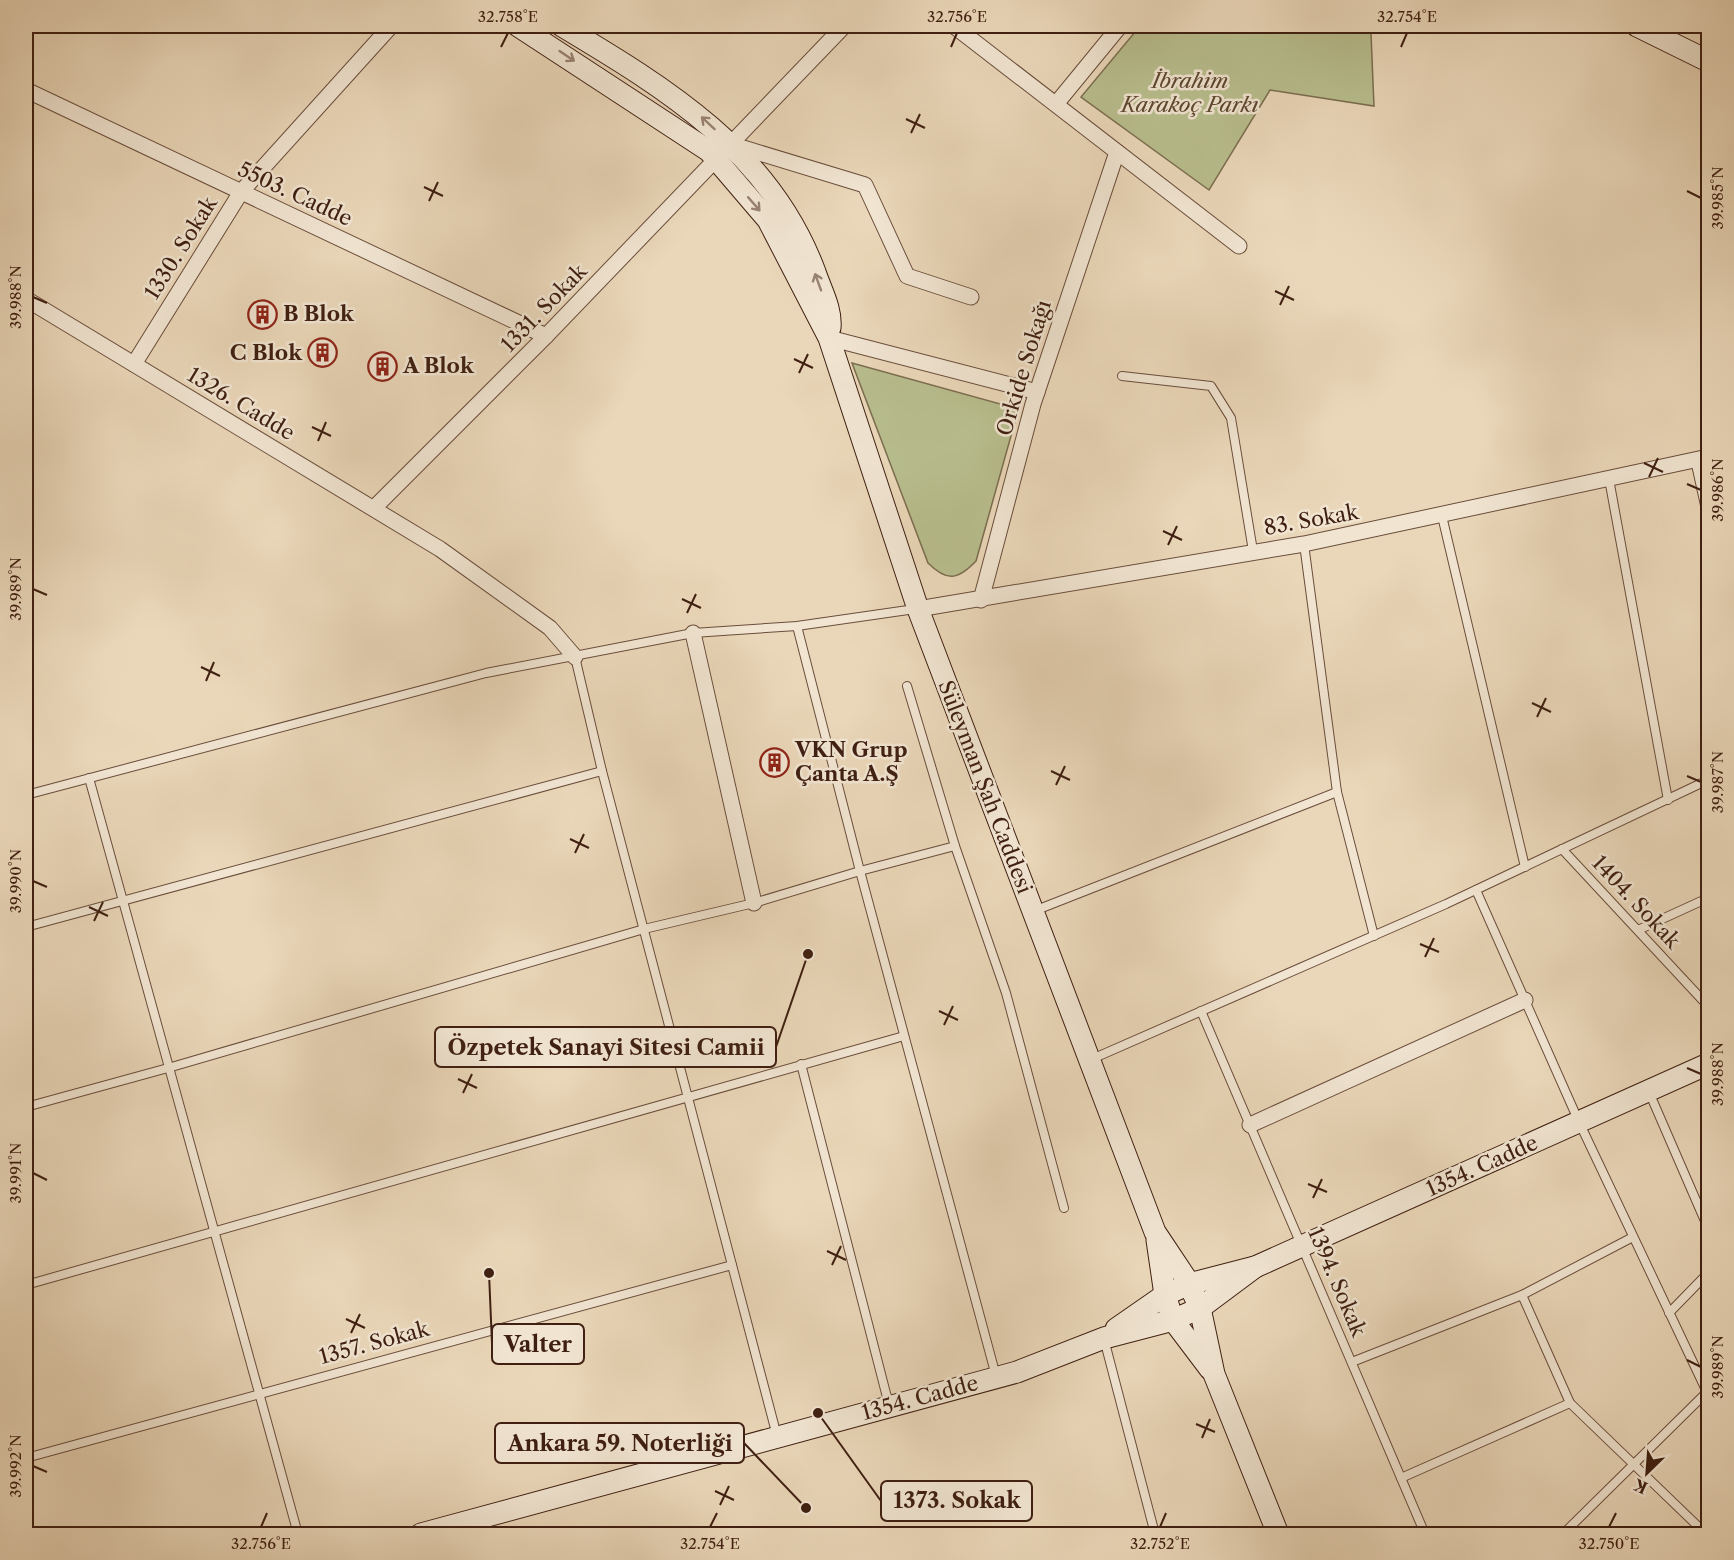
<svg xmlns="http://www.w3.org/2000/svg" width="1734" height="1560" font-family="'Libre Caslon Text',serif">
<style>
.green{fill:#b8be8e;stroke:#7c6e50;stroke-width:1.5}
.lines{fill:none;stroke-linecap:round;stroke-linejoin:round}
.lane-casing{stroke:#6a4d3b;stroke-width:10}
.street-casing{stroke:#6a4d3b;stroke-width:17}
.secondary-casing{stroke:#3f1f11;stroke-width:23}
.lane{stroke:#f1e5d2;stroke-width:8}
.street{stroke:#f1e5d2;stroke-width:15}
.secondary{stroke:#f1e5d2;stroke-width:21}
.oneway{stroke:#988272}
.ticks{fill:none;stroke:#3f1f11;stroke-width:2}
.labels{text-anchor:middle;stroke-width:5;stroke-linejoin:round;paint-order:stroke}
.park-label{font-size:21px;font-style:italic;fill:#5d4730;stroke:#f1e5d2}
.street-label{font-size:21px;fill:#3f1f11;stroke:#f1e5d2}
.poi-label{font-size:21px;font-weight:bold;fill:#3f1f11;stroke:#f1e5d2;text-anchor:start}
.leader{fill:none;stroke:#3f1f11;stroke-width:2}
.callout-dot{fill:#3f1f11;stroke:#f1e5d2;stroke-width:2}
.callout{fill:#f1e5d2;stroke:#3f1f11;stroke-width:2}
.callout-label{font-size:22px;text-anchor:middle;font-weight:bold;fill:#3f1f11}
.neatline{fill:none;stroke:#3f1f11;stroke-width:2}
.ticks-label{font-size:15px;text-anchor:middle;fill:#3f1f11}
</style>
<rect width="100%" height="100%" fill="#ead7b9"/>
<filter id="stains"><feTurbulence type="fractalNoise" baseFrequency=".00333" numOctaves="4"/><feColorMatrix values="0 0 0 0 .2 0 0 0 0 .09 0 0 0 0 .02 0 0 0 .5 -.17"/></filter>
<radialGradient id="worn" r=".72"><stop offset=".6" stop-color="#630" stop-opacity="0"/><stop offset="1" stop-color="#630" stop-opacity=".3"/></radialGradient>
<g class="green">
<polygon points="1140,26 1373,26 1371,34 1374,106 1270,90 1209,190 1081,97"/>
<path d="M852,363L1015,408L1016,418L976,561C958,580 947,582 928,563Z"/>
</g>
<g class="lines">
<defs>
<g id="lane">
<polyline points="1122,376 1211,386 1231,418 1253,551"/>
<polyline points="1695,460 1708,519"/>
<polyline points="1609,479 1668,800"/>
<polyline points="1442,516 1525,867"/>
<polyline points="1304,544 1337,792 1374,936"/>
<polyline points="797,626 860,871 996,1376"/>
<polyline points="575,657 602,771 777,1436"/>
<polyline points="907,686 955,846 1006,993 1064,1208"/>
<polyline points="89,778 298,1534"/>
<polyline points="26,795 486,673 693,633 797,626 915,609"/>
<polyline points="1562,849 1708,1006"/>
<polyline points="1476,890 1579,1122 1707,1392"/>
<polyline points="1034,911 1337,792"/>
<polyline points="26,927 602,771"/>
<polyline points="1638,930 1708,898"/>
<polyline points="1201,1011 1425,1534"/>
<polyline points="1092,1059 1446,904 1708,780"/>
<polyline points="801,1064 889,1405"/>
<polyline points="1649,1092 1708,1228"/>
<polyline points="26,1107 168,1068 644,929 754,903 860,871 955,846"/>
<polyline points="26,1285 904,1036"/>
<polyline points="1522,1295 1570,1403 1706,1534"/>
<polyline points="1669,1313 1708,1273"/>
<polyline points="1104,1339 1155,1534"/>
<polyline points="1352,1362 1522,1295 1633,1237"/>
<polyline points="26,1458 732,1265"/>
<polyline points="1401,1478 1570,1403"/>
<polyline points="1141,1534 1154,1531"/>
<polyline points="1563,1534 1708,1391"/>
</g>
<g id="street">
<polyline points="954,26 1239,246"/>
<polyline points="26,90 546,336"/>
<polyline points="1056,104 1120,26"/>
<polyline points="730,144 865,185 907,276 971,297"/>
<polyline points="26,299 440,549 550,628 575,657"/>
<polyline points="829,338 1037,392"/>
<polyline points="134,364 241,192 391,26"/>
<polyline points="374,508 546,336 844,26"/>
<polyline points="981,600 1033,404 1117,152"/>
<polyline points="918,609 1304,544 1708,457"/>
<polyline points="693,633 754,903"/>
<polyline points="1250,1125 1525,1000"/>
</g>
<g id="secondary">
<polyline points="518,26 709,151 768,220 829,338 918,609 1155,1232 1187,1280 1200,1308 1214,1374 1278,1534"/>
<path d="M562,26C667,89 770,151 815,272C821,290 832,309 830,328"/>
<polyline points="1637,26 1708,61"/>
<polyline points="1157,1240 1165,1295 1173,1320 1210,1369"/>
<polyline points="1116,1329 1165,1295 1189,1284 1255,1267 1708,1064"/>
<polyline points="421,1534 1017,1372 1104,1338 1173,1320 1200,1308 1255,1267"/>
</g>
</defs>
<use href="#lane" class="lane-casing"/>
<use href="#street" class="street-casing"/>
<use href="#secondary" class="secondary-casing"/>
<use href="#lane" class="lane"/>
<use href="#street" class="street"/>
<use href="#secondary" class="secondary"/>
</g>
<defs><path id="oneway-shaft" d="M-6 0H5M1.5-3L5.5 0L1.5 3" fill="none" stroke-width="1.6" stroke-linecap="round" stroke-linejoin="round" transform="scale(1.5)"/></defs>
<g class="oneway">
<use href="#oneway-shaft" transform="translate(567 56) rotate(34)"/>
<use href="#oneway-shaft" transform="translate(708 123) rotate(-137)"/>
<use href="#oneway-shaft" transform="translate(754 204) rotate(49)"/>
<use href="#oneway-shaft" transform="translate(818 282) rotate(-110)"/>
</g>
<path class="ticks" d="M501,47L508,33M951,47L957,33M1401,47L1407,33M906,119L925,128M911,133L920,114M424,187L443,196M1687,191L1701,198M429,201L438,182M1275,291L1294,300M33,297L47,303M1280,305L1289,286M794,359L813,368M799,373L808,354M312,427L331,436M318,441L326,422M1644,463L1663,472M1649,477L1658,458M1687,484L1701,490M1163,531L1182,540M1168,545L1177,526M33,589L47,595M682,599L701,608M687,613L696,594M201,667L220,676M206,681L214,662M1532,703L1551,712M1537,717L1546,698M1051,771L1070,780M1687,776L1701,782M1056,785L1065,766M570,839L589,848M575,853L584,834M33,881L47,887M89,907L108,916M94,921L103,902M1420,944L1439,952M1425,957L1434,938M939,1011L958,1020M944,1025L953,1006M1687,1068L1701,1074M458,1079L477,1088M463,1093L472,1074M33,1173L47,1180M1308,1184L1327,1192M1313,1198L1322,1179M827,1251L846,1260M832,1265L841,1246M346,1319L365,1328M351,1333L360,1314M1687,1360L1701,1367M1196,1424L1215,1432M1202,1438L1210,1419M33,1466L47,1472M715,1491L734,1500M720,1505L729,1486M261,1527L267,1513M710,1527L717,1513M1160,1527L1166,1513M1609,1527L1616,1513"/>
<defs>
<symbol id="building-ring" viewBox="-11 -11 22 22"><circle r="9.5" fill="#f1e5d2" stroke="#8f2418" stroke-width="1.5"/><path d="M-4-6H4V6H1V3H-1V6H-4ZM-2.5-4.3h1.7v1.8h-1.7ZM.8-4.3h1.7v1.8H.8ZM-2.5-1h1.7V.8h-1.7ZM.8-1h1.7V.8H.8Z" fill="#8f2418"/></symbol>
</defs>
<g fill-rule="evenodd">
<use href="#building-ring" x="246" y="298" width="33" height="33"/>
<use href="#building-ring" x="306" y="336" width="33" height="33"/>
<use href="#building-ring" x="366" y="350" width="33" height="33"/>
<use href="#building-ring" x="758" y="746" width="33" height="33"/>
</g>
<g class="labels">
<g class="park-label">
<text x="1190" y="88">İbrahim<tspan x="1190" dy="24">Karakoç Parkı</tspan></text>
</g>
<g class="street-label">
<text transform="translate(295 194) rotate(25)" y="7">5503. Cadde</text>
<text transform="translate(181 248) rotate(-58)" y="7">1330. Sokak</text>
<text transform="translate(544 308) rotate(-46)" y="7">1331. Sokak</text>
<text transform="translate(1024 368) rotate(-73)" y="7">Orkide Sokağı</text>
<text transform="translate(241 404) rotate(31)" y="7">1326. Cadde</text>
<text transform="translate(1311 520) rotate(-10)" y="7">83. Sokak</text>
<text transform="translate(985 787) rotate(69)" y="7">Süleyman Şah Caddesi</text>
<text transform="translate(1636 902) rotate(47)" y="7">1404. Sokak</text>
<text transform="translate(1482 1166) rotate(-24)" y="7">1354. Cadde</text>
<text transform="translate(1337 1282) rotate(67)" y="7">1394. Sokak</text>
<text transform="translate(374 1343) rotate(-15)" y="7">1357. Sokak</text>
<text transform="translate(920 1398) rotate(-15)" y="7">1354. Cadde</text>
</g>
<g class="poi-label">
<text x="283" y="321">B Blok</text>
<text x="302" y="360" text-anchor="end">C Blok</text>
<text x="403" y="373">A Blok</text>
<text x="795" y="757">VKN Grup<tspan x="795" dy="24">Çanta A.Ş</tspan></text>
</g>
</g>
<path class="leader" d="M808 954L776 1047M489 1273L492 1344M806 1508L744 1443M818 1413L881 1501"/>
<g class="callout-dot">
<circle cx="808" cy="954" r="6"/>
<circle cx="489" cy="1273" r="6"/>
<circle cx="806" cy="1508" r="6"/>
<circle cx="818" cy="1413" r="6"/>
</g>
<g class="callout">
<rect x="435" y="1027" width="341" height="40" rx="6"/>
<rect x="492" y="1324" width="92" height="40" rx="6"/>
<rect x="495" y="1423" width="249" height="40" rx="6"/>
<rect x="881" y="1481" width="151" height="40" rx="6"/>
</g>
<g class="callout-label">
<text x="606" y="1055">Özpetek Sanayi Sitesi Camii</text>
<text x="538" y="1352">Valter</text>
<text x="620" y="1451">Ankara 59. Noterliği</text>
<text x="957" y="1508">1373. Sokak</text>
</g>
<rect width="1734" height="1560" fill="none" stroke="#ead7b9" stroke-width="66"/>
<g transform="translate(1647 1473) rotate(205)" stroke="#f1e5d2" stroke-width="4.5" paint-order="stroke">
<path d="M0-4.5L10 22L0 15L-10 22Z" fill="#3f1f11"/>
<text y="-9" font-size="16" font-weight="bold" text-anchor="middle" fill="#3f1f11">K</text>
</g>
<rect x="33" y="33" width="1668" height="1494" class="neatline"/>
<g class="ticks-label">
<text x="508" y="22">32.758°E</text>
<text x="957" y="22">32.756°E</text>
<text x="1407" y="22">32.754°E</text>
<text transform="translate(1718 198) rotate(-90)" y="5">39.985°N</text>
<text transform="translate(16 297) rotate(-90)" y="5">39.988°N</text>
<text transform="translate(1718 490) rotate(-90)" y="5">39.986°N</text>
<text transform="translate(16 589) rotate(-90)" y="5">39.989°N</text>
<text transform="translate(1718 782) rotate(-90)" y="5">39.987°N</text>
<text transform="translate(16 881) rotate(-90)" y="5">39.990°N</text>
<text transform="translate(1718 1074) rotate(-90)" y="5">39.988°N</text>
<text transform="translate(16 1173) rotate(-90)" y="5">39.991°N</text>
<text transform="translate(1718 1367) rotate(-90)" y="5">39.989°N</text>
<text transform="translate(16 1466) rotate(-90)" y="5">39.992°N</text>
<text x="261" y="1549">32.756°E</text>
<text x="710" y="1549">32.754°E</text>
<text x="1160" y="1549">32.752°E</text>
<text x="1609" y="1549">32.750°E</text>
</g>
<rect width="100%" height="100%" filter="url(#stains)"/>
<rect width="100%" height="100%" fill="url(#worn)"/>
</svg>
